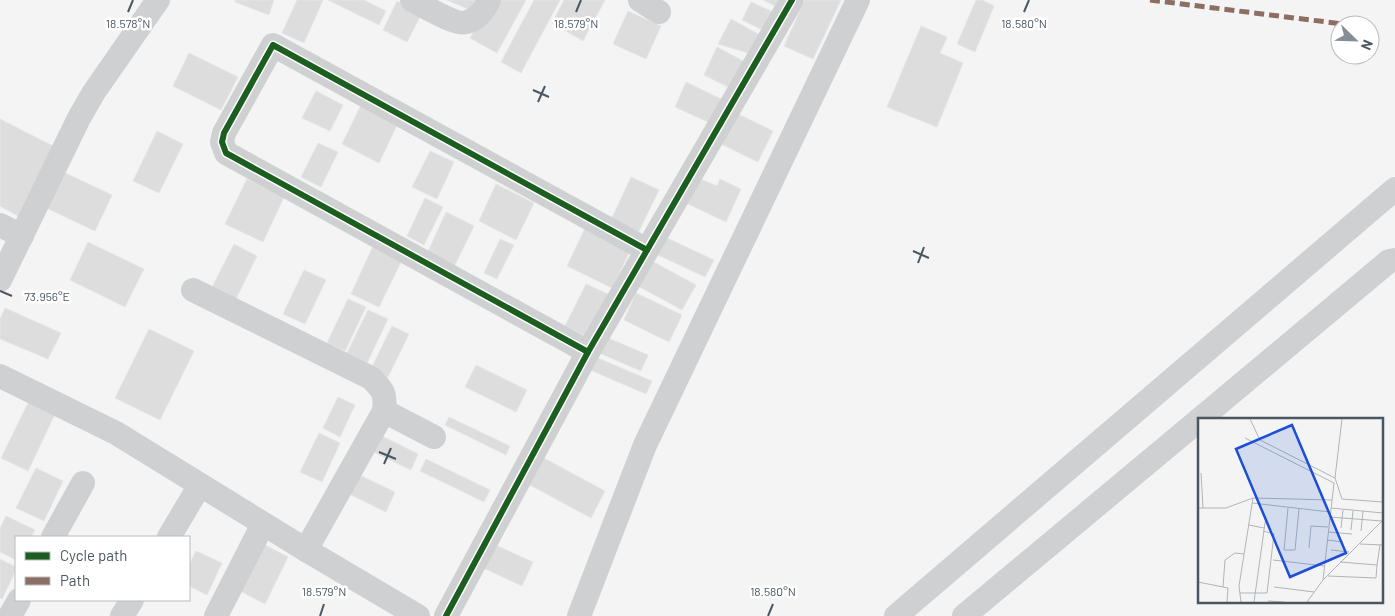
<svg xmlns="http://www.w3.org/2000/svg" width="1395" height="616" font-family="Barlow,sans-serif">
<style>
.building{fill:#ddddde;stroke:#e5e6e7}
.lines{fill:none;stroke-linecap:round;stroke-linejoin:round}
.minor{stroke:#ced0d2;stroke-width:24}
.quiet{stroke:#8d6e63;stroke-width:5;stroke-dasharray:10 5;stroke-linecap:butt}
.cycleway-casing{stroke:#fff;stroke-width:9}
.cycleway{stroke:#1b5e20;stroke-width:6}
.ticks{fill:none;stroke:#4a5661;stroke-width:2}
.inset-road{fill:none;stroke:#b0b5b9;stroke-width:1}
.view{fill:#1d4ed8;fill-opacity:0.15;stroke:#1d4ed8;stroke-width:2.5}
.inset-edge{fill:none;stroke:#4a5661;stroke-width:2.5}
.ticks-label{font-size:12px;text-anchor:middle;fill:#4a5661;stroke:#fff;stroke-width:5;stroke-linejoin:round;paint-order:stroke}
</style>
<rect width="100%" height="100%" fill="#f4f4f4"/>
<g class="building">
<polygon points="235,0 274,0 269,15 235,2"/>
<polygon points="297,0 323,0 304,43 282,33"/>
<polygon points="328,0 364,0 386,11 379,25"/>
<polygon points="447,0 475,0 470,10"/>
<polygon points="492,0 526,0 497,53 470,38"/>
<polygon points="534,0 560,0 521,73 501,62"/>
<polygon points="564,0 605,0 583,41 552,23"/>
<polygon points="763,0 788,0 783,10"/>
<polygon points="805,0 841,0 813,59 784,46"/>
<polygon points="976,0 982,0 994,6 975,52 957,44"/>
<polygon points="397,1 421,15 407,42 383,30"/>
<polygon points="751,2 780,15 771,34 742,20"/>
<polygon points="628,11 661,26 646,59 613,44"/>
<polygon points="731,19 760,35 748,53 718,44"/>
<polygon points="921,26 947,37 940,53 963,63 937,127 887,107"/>
<polygon points="717,47 749,64 736,91 704,75"/>
<polygon points="189,53 238,77 221,110 173,86"/>
<polygon points="686,82 723,100 712,124 675,107"/>
<polygon points="316,91 343,105 330,131 302,118"/>
<polygon points="361,105 398,123 379,163 342,144"/>
<polygon points="732,111 773,131 758,162 717,142"/>
<polygon points="0,119 53,146 18,216 0,206"/>
<polygon points="157,131 183,144 159,193 133,181"/>
<polygon points="318,143 338,152 321,187 301,177"/>
<polygon points="430,151 454,162 437,199 412,187"/>
<polygon points="59,170 112,195 95,231 42,206"/>
<polygon points="631,177 659,190 638,233 611,220"/>
<polygon points="698,178 717,186 720,179 741,189 726,222 686,203"/>
<polygon points="247,179 284,197 263,242 225,224"/>
<polygon points="496,184 534,203 516,240 479,221"/>
<polygon points="425,198 443,207 424,245 407,236"/>
<polygon points="446,212 474,226 454,267 427,254"/>
<polygon points="586,226 631,249 612,288 567,266"/>
<polygon points="665,237 714,260 705,277 656,254"/>
<polygon points="500,239 514,245 497,279 484,273"/>
<polygon points="88,242 144,269 125,307 70,280"/>
<polygon points="234,244 257,256 235,301 211,289"/>
<polygon points="373,246 402,260 379,307 351,294"/>
<polygon points="652,261 696,285 682,310 638,286"/>
<polygon points="304,270 326,280 305,324 283,314"/>
<polygon points="586,284 610,295 589,338 565,326"/>
<polygon points="636,293 682,315 669,342 624,320"/>
<polygon points="348,299 366,307 345,351 327,343"/>
<polygon points="5,308 61,333 48,359 0,339 0,319"/>
<polygon points="368,310 388,319 367,363 347,353"/>
<polygon points="392,326 409,334 388,377 371,369"/>
<polygon points="149,329 194,351 160,420 115,398"/>
<polygon points="606,337 648,355 641,371 599,353"/>
<polygon points="593,356 652,381 646,394 588,369"/>
<polygon points="476,365 527,390 516,412 465,387"/>
<polygon points="338,397 355,405 340,437 323,428"/>
<polygon points="29,401 55,414 28,471 1,458"/>
<polygon points="449,417 510,446 506,455 445,425"/>
<polygon points="372,431 418,454 411,470 365,448"/>
<polygon points="319,433 340,443 322,482 300,472"/>
<polygon points="542,457 605,491 591,518 528,484"/>
<polygon points="426,459 490,490 484,502 420,471"/>
<polygon points="36,468 63,481 44,521 16,508"/>
<polygon points="353,472 395,492 386,512 343,491"/>
<polygon points="6,516 35,530 31,537 16,537 16,560 0,552 0,529"/>
<polygon points="263,544 288,557 265,604 240,591"/>
<polygon points="493,544 533,562 522,586 481,567"/>
<polygon points="196,551 222,563 207,595 189,586 189,565"/>
<polygon points="0,559 16,567 16,570 2,599 0,598"/>
</g>
<g class="lines">
<g class="minor">
<path d="M412,0C424,6 456,26 467,22C478,19 485,9 489,0"/>
<polyline points="640,0 659,12"/>
<polyline points="0,225 22,236"/>
<polyline points="0,280 79,118 94,92 158,0"/>
<path d="M193,290L371,378C383,390 386,393 384,411L306,550"/>
<polyline points="588,352 226,153 222,142 224,133 273,45 647,250"/>
<polyline points="0,376 116,433 306,550 418,616"/>
<polyline points="384,411 434,437"/>
<polyline points="1199,420 1389,261 1395,260"/>
<polyline points="53,537 83,483"/>
<polyline points="169,537 200,485"/>
<polyline points="10,616 19,600"/>
<polyline points="122,616 132,600"/>
<polyline points="216,616 263,524"/>
<polyline points="446,616 588,352 792,0"/>
<polyline points="579,616 645,445 858,0"/>
<polyline points="896,616 1395,189"/>
<polyline points="964,616 1199,420"/>
</g>
<polyline class="quiet" points="1150,0 1351,25"/>
<defs>
<g id="cycleway">
<polyline points="588,352 226,153 222,142 224,133 273,45 647,250"/>
<polyline points="446,616 588,352 792,0"/>
</g>
</defs>
<use href="#cycleway" class="cycleway-casing"/>
<use href="#cycleway" class="cycleway"/>
</g>
<path class="ticks" d="M128,12L133,0M576,12L581,0M1024,12L1029,0M533,90L549,97M538,102L545,86M913,251L929,258M918,263L924,247M0,291L12,296M379,452L396,459M384,464L391,448M320,616L324,604M768,616L773,604"/>
<g transform="translate(1198 418)">
<rect width="185" height="185" fill="#f4f4f4"/>
<path class="inset-road" d="M52,1L62,22L137,60L144,81L185,84M47,20L136,65L125,162M3,55L5,90M137,60L144,1M54,85L132,94M0,90H28L55,80L134,82M90,90L86,132H97L101,91M133,90L185,95M132,99L184,103M51,107L66,110M143,110L145,92M153,112L155,93M163,113L165,93M130,114L154,116M129,122L145,124M162,126L185,127M111,130L113,108L130,109M133,132L151,134M75,142L126,148M179,147L182,127M130,158L178,160L179,147L142,144M0,164L30,170L29,184M25,169L27,142L37,135L46,136M76,169L116,174M42,175H69L76,116L65,113M70,183L86,184M43,184L41,168L55,80M56,184L68,98M109,184L125,162L185,102"/>
<path class="view" d="M94,7L148,135L92,159L38,31Z"/>
<rect width="185" height="185" class="inset-edge"/>
</g>
<g class="ticks-label">
<text x="128" y="28">18.578°N</text>
<text x="576" y="28">18.579°N</text>
<text x="1024" y="28">18.580°N</text>
<text x="47" y="301">73.956°E</text>
<text x="324" y="596">18.579°N</text>
<text x="773" y="596">18.580°N</text>
</g>
<rect x="15" y="536" width="175" height="65" fill="#ffffff" stroke="#b7bbc0"/>
<rect x="25" y="552" width="25" height="8" fill="#1b5e20" stroke="#b7bbc0"/>
<text x="60" y="561" font-size="15" fill="#4a5661">Cycle path</text>
<rect x="25" y="577" width="25" height="8" fill="#8d6e63" stroke="#b7bbc0"/>
<text x="60" y="586" font-size="15" fill="#4a5661">Path</text>
<g transform="translate(1355 40) rotate(113)"><circle r="24" fill="#ffffff" stroke="#b7bbc0"/>
<path d="M0-4L9 19L0 12L-9 19Z" fill="#868d94"/>
<text y="-8" font-size="14" font-weight="bold" text-anchor="middle" fill="#4a5661">N</text>
</g>
</svg>
